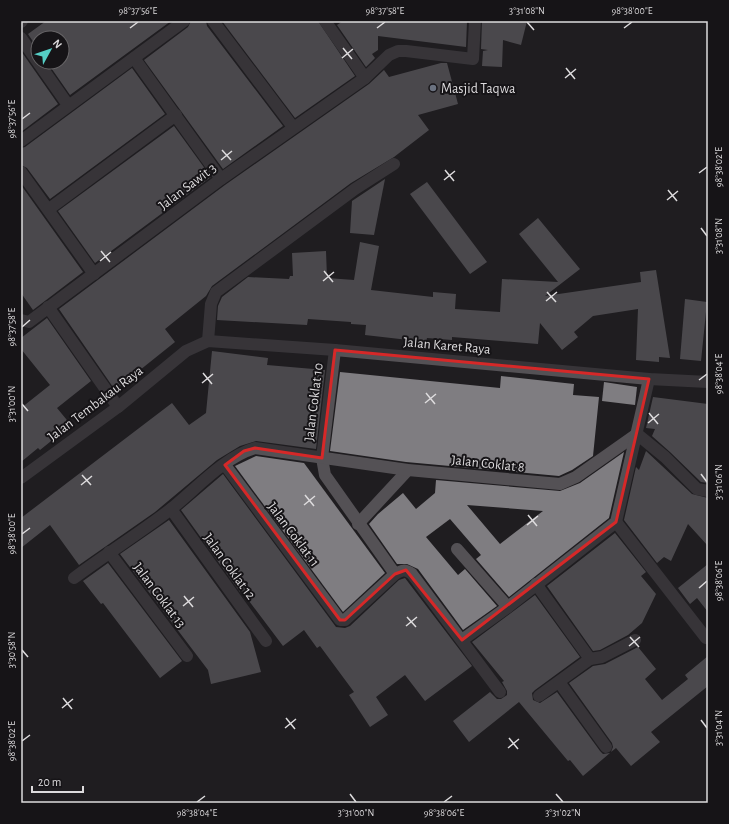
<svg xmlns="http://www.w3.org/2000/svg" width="729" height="824" font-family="'Alegreya Sans',sans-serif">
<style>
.building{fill:#7f7d81;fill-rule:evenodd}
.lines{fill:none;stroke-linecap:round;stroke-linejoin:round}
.minor{stroke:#545155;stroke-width:12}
.marked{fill:none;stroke:#d62828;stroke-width:3;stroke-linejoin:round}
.ticks{fill:none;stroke:#dddbdd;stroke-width:1.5}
.worship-dot{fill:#6b7280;stroke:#161417;stroke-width:1.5}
.labels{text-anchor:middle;stroke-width:4;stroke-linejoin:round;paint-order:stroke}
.poi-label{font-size:14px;fill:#dddbdd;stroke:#161417;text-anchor:start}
.street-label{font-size:14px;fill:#dddbdd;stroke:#161417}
.neatline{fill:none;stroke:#dddbdd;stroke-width:1.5}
.ticks-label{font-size:10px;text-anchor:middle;fill:#dddbdd}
</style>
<rect width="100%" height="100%" fill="#1f1d20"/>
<g class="building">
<polygon points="46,21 171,21 70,95 47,62 62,62 62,38 38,38 38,49 28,34"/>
<polygon points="191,21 206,21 207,26 283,126 223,169 144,60 188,27"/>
<polygon points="222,21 318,21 355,76 295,118"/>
<polygon points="343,21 467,21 466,47 378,36 378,50 372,54 375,58 366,67 337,25"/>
<polygon points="482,21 527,21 521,45 503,40 502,67 482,66 483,51 488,50 481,49"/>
<polygon points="21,51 58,104 21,132"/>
<polygon points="441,63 447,63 458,104 418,115 429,130 394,157 351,183 212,286 206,296 165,329 175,342 115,390 59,309 225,185 369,84 384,70 389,77"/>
<polygon points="132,68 165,114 50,199 27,168 21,165 21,148 25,147"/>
<polygon points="174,126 211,177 95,263 58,211"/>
<polygon points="385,179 374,235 350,233 352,201"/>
<polygon points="427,182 487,262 470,274 410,194"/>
<polygon points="21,185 83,272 33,310 21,293"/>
<polygon points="538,218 580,269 545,296 641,282 640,272 656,270 670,358 659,357 659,362 636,360 638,309 593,316 574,332 578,337 562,350 540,323 538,344 452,337 452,340 427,338 426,342 365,335 366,325 351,324 351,322 308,319 307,325 217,320 218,306 222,297 248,277 289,279 290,276 293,276 292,253 326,251 327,278 354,280 360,242 379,246 371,290 433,297 433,292 456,294 455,309 500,312 502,279 558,282 519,234"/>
<polygon points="685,299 707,302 701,361 680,359"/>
<polygon points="47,318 91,381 57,408 71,425 40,450 38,448 21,462 21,408 50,385 21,349 21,338"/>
<polygon points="212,351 268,358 267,365 325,370 316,449 256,441 240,446 217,460 155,512 79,565 50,525 21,548 21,518 172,403 189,425 206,413"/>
<polygon points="340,372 500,388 501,376 574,384 573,395 599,397 593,456 572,470 559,476 406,462 330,451"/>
<polygon points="604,382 637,387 635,405 602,401"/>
<polygon points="653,397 708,404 708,483 701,482 670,452 652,436 655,429 646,428"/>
<polygon points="646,451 692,494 708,498 708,546 688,524 671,561 664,557 657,563 624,520 636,467 639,470"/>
<path d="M624,452L609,518L509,597L476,559L481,555L450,519L426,537L458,575L465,569L497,606L463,630L418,569L407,564H397L369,524L378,514L403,493L416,509L435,493L436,480L560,491L580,483ZM467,505L506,508L543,511L500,544Z"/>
<polygon points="256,456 304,463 385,573 343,612 235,466"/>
<polygon points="223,474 336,627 345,628 350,626 399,580 405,578 472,666 425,701 405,675 376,697 388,715 370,727 349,695 354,692 320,646 317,648 304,630 283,646 240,589 240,592 181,510"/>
<polygon points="169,520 250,632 261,672 211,684 208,670 120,554"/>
<polygon points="615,533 646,572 641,576 656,594 642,623 628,635 600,650 593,651 547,586"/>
<polygon points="108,563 182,661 160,678 103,603 101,604 83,581"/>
<polygon points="708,564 708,612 697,598 690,604 678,588"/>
<polygon points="535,595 580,657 535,690 532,693 533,700 540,703 557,692 600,751 603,754 610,753 583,776 570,760 568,761 519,702 469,742 453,721 490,692 497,699 501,699 507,695 507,691 502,682 504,681 472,642"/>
<polygon points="638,647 656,669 645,679 662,700 688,679 685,675 708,656 708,686 651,732 660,742 631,766 616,748 611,752 613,747 612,743 569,683 593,666 605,664"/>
</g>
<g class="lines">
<g class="minor">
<polyline points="213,21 293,127"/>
<polyline points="325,21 365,78"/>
<polyline points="21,22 22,21"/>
<polyline points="21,38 68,105"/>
<polyline points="134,58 221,179"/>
<polyline points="21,141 184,21"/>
<polyline points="21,172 94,274"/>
<polyline points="49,209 176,115"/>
<polyline points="48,307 118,407"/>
<polyline points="21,320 29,322 221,179 365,78 389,55 398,51 406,51 473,59 475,21"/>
<polyline points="208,341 211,304 216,292 355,189 394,164"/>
<path d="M335,350L322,458L325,475L395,574C402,570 405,569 412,574L500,692"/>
<polyline points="225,465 340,620 345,620 395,574"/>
<polyline points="21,478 118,407 186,351 208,341 335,350 649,379 708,382"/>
<polyline points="171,509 266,641"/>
<polyline points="616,522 706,638"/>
<polyline points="358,524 408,470"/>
<polyline points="457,549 508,607"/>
<polyline points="109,552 187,656"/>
<path d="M74,578C106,554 140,533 171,509C196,489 224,457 255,448L408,470L560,484L576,477L637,434L665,457L697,489L708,491"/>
<polyline points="536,584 590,659 539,696"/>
<polyline points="462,640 508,607 616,522 649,379"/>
<polyline points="590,659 602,657 635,640"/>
<polyline points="559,682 606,747"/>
</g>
</g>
<path d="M0 0H729V824H0ZM335,350L649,379L616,522L462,640L406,570L395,574L345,620H340L225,465L244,451L255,448L322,458Z" fill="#1f1d20" fill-opacity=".55" fill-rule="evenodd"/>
<path class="marked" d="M335,350L649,379L616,522L462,640L406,570L395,574L345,620H340L225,465L244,451L255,448L322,458Z"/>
<path class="ticks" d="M527,22L534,30M130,28L138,22M377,28L385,22M624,28L632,22M343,48L352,59M342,58L353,49M566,68L575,79M565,78L576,69M22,119L30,113M222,150L231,160M221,160L232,151M445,170L454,181M699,173L707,167M444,180L455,171M668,190L677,201M667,200L678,191M701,228L707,236M101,251L110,262M100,261L111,252M324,271L333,282M323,281L334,272M547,292L556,302M546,301L557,292M22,327L30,320M203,373L212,384M699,380L707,374M202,383L213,374M426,393L435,404M425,403L436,394M22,404L28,411M649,413L658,424M648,423L659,414M701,474L707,482M82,475L91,485M81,485L92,476M305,495L314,506M304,505L315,496M528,515L537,526M527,525L538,516M22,534L30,528M699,588L707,581M184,596L193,607M183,606L194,597M407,617L416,627M406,626L417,617M630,637L639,647M629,646L640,637M22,650L28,657M63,698L72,709M62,708L73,699M286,718L295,729M701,720L707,728M285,728L296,719M509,738L518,749M22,741L30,735M508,748L519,739M350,794L356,802M556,794L563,802M197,802L205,796M444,802L452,796"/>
<circle class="worship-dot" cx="433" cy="88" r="4"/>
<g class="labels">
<g class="poi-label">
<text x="441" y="93">Masjid Taqwa</text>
</g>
<g class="street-label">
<text transform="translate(187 186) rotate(-37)" y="5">Jalan Sawit 3</text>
<text transform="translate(447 345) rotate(5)" y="5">Jalan Karet Raya</text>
<text transform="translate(313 402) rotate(-83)" y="5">Jalan Coklat 10</text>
<text transform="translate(95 403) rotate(-37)" y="5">Jalan Tembakau Raya</text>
<text transform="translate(488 463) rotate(6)" y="5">Jalan Coklat 8</text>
<text transform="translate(294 534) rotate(53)" y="5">Jalan Coklat 11</text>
<text transform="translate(230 566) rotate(54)" y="5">Jalan Coklat 12</text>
<text transform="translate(160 595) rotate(53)" y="5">Jalan Coklat 13</text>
</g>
</g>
<rect width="729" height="824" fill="none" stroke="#161417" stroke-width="44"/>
<g transform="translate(50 50) rotate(50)"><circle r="19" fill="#161417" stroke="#666466"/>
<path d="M0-3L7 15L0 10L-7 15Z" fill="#55cec5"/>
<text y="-6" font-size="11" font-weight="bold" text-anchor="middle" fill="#dddbdd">N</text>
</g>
<path d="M32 786v6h51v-6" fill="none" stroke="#dddbdd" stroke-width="2"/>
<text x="38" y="786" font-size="12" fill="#dddbdd" stroke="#161417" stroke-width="3" paint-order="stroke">20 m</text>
<rect x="22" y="22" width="685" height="780" class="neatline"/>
<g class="ticks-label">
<text x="138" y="14">98°37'56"E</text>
<text x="385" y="14">98°37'58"E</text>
<text x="527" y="14">3°31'08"N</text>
<text x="632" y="14">98°38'00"E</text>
<text transform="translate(11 119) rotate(-90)" y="4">98°37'56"E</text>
<text transform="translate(718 167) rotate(-90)" y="4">98°38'02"E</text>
<text transform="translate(718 236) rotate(-90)" y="4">3°31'08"N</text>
<text transform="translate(11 327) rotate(-90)" y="4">98°37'58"E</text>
<text transform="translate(718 374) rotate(-90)" y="4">98°38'04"E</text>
<text transform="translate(11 404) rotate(-90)" y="4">3°31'00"N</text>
<text transform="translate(718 482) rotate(-90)" y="4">3°31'06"N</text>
<text transform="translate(11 534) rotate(-90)" y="4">98°38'00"E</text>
<text transform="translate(718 581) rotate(-90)" y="4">98°38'06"E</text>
<text transform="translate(11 650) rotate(-90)" y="4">3°30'58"N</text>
<text transform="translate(718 728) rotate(-90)" y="4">3°31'04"N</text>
<text transform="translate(11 741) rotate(-90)" y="4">98°38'02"E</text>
<text x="197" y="816">98°38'04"E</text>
<text x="356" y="816">3°31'00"N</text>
<text x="444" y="816">98°38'06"E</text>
<text x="563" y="816">3°31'02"N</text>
</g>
</svg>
